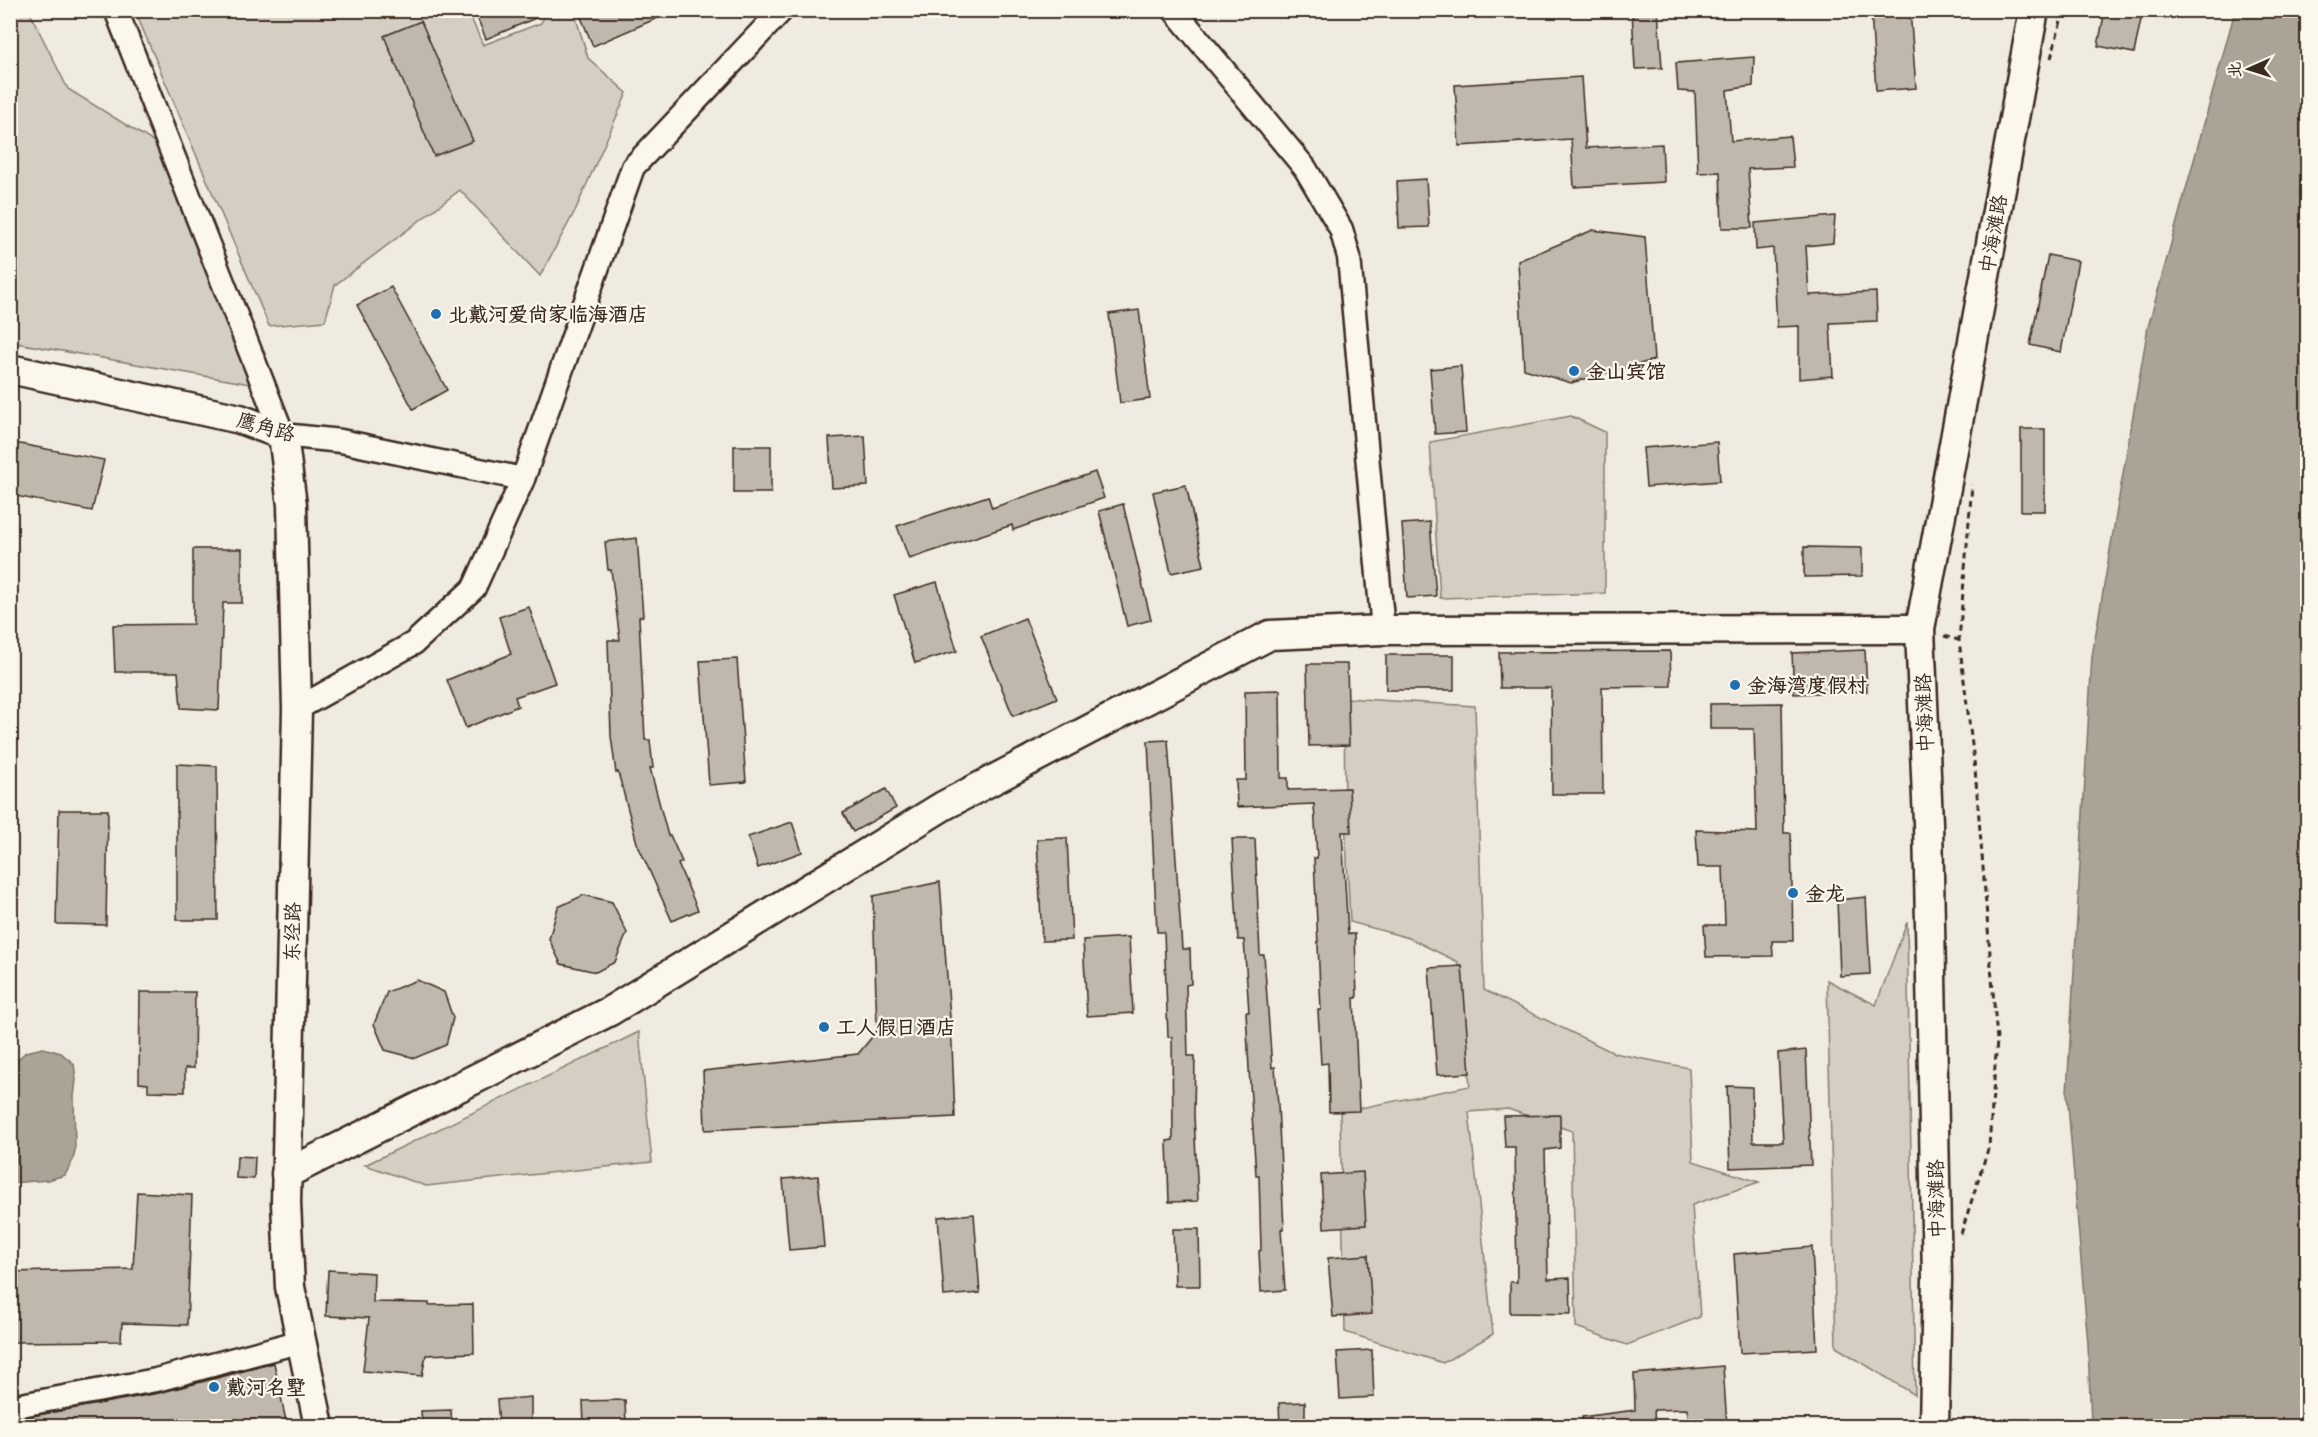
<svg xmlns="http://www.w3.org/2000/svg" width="2318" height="1437" font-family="Itim,'LXGW WenKai TC',sans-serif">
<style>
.green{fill:#d5cec3;stroke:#887c70;stroke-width:1.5}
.water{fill:#aca397;stroke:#7f7367;stroke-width:1.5}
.building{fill:#c0b8ad;stroke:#3b2a1e;stroke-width:1.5}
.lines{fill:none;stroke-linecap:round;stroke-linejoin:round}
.minor-casing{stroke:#3b2a1e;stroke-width:27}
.major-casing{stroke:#3b2a1e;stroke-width:33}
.path{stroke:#3b2a1e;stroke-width:3;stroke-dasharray:6 4.5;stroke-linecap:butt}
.minor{stroke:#fbf7ec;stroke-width:22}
.major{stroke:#fbf7ec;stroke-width:28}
.poi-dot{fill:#1f6fb2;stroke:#fbf7ec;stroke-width:2}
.labels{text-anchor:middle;stroke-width:4.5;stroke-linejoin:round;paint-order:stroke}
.street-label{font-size:20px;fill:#3b2a1e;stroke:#fbf7ec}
.poi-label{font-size:20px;font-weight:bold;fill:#3b2a1e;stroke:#fbf7ec;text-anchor:start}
</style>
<rect width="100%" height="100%" fill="#f0ebe0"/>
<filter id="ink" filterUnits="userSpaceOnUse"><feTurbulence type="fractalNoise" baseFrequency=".0167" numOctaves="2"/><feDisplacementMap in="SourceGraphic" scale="12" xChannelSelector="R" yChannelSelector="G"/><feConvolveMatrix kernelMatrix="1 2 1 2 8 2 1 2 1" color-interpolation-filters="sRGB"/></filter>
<g filter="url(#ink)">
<g class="green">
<polygon points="10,11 29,11 68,89 157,144 250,384 11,342"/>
<polygon points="135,11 468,11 483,45 541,23 547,11 574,11 588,58 627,93 575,211 540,276 460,190 335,285 325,321 269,326"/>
<polygon points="1571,416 1605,432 1605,593 1440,598 1430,442"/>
<polygon points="1344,698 1475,706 1484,990 1614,1053 1689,1068 1693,1161 1759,1182 1692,1205 1700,1317 1627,1345 1576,1327 1572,1131 1508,1109 1469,1112 1493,1334 1443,1363 1345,1332 1340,1112 1470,1086 1458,962 1409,938 1350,922 1345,818"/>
<polygon points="1907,922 1915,1395 1836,1347 1827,980 1876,1005"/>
<polygon points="639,1032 652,1162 426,1186 365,1165"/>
</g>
<g class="water">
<polygon points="2235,11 2307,11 2307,1426 2091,1426 2088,1344 2067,1093 2092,656 2148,327"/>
<polygon points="43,1048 61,1053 74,1064 76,1080 74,1097 75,1150 73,1160 65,1175 48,1180 11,1183 11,1065 26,1052"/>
</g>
<g class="building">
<polygon points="474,10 552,10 552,11 486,39"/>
<polygon points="578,10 676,10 593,46"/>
<polygon points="1632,10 1658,10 1662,68 1635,69"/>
<polygon points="1871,10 1910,10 1916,88 1876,91"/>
<polygon points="2105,10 2143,10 2134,53 2098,46"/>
<polygon points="421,21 473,141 434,156 384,36"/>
<polygon points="1754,57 1753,86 1727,90 1731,141 1790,136 1793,167 1748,169 1752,228 1722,228 1720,172 1698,173 1695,92 1678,91 1676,63"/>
<polygon points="1581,77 1586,148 1662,144 1664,182 1574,187 1571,139 1459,146 1455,85"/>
<polygon points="1426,179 1429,227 1399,228 1397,181"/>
<polygon points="1835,216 1833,243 1806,246 1809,295 1876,292 1877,321 1830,323 1833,376 1799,379 1799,326 1777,327 1773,248 1756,250 1755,223"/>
<polygon points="1593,230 1645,237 1654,360 1571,383 1524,369 1518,261"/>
<polygon points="2048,255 2078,261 2061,352 2030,345"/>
<polygon points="391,287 447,390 413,409 357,305"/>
<polygon points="1139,310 1150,399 1120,403 1109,314"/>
<polygon points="1461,366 1466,432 1435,434 1430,369"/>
<rect x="2021" y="429" width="24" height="82"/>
<polygon points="865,436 868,486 832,488 829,438"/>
<polygon points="10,442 104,460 92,511 10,495"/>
<polygon points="1717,442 1720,481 1646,487 1643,448"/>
<rect x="734" y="446" width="37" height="47"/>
<polygon points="1095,472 1104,498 1013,530 1012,525 909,559 897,526 988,496 992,508"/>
<polygon points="1186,485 1204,566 1171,573 1153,492"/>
<polygon points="1123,504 1151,620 1127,626 1099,511"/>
<polygon points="1430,522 1436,596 1407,598 1402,524"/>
<polygon points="637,538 643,616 639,617 645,740 650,740 653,768 650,768 668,836 670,835 682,862 678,864 698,910 672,921 637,843 618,772 616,773 611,736 608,640 620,640 611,570 608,570 605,542"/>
<polygon points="1804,547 1862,548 1862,576 1804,577"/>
<polygon points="193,549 242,549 242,603 223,603 219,710 181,708 178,672 115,672 113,625 193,624"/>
<polygon points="937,582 957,651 915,663 894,595"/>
<polygon points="529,607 555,683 515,697 518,706 466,728 447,680 511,654 499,617"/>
<polygon points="1025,618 1057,698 1013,716 981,636"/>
<polygon points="1865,650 1867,691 1794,694 1792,653"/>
<polygon points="1670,651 1671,686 1602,687 1603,794 1552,794 1551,688 1500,688 1499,652"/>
<rect x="1386" y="655" width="68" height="35"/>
<polygon points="737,659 746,782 709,785 700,661"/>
<polygon points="1307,664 1347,664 1349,745 1309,746"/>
<polygon points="1280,690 1281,778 1288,778 1288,790 1349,788 1351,832 1342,832 1348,934 1355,934 1357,998 1354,998 1359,1111 1329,1112 1328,1063 1321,1064 1318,1010 1321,1010 1314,858 1317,858 1314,804 1237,807 1236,780 1246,780 1245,691"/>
<polygon points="1782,703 1784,833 1791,833 1793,941 1772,941 1773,956 1706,957 1704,925 1725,925 1723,867 1698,867 1696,830 1757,832 1754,729 1710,729 1710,704"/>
<polygon points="1168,740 1182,949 1190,949 1191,984 1186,985 1188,1056 1195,1056 1194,1115 1198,1201 1169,1202 1167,1141 1173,1140 1172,1037 1168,1037 1164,932 1157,932 1148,741"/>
<polygon points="177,764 217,766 218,920 177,920"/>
<polygon points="886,789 896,808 853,832 843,813"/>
<polygon points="59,810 108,810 106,925 56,924"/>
<polygon points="792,822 802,852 758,868 748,837"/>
<polygon points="1067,838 1072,940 1042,941 1037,839"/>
<polygon points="1232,839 1255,839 1260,955 1264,955 1272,1068 1275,1067 1278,1105 1284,1229 1281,1229 1285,1290 1261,1292 1259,1251 1261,1250 1259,1175 1256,1175 1249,1069 1246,1012 1249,1012 1244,940 1238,940"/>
<polygon points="940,882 952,1045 955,1117 705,1130 703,1071 858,1054 877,1031 873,896"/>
<polygon points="584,895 612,902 627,933 615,962 596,972 561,964 549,939 558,907"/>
<polygon points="1866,897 1870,974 1840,976 1837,900"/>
<polygon points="1129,937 1133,1013 1087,1016 1083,940"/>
<polygon points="1462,966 1470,1073 1437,1075 1429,968"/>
<polygon points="417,980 444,992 453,1018 446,1045 415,1058 385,1050 374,1024 387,992"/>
<polygon points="140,992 195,992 194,1068 185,1068 185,1092 148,1091 148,1084 139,1083"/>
<polygon points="1806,1050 1811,1165 1730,1168 1727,1086 1752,1087 1753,1142 1783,1142 1778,1053"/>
<polygon points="1560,1115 1560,1148 1545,1150 1548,1279 1570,1278 1571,1314 1510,1313 1510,1282 1517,1282 1515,1147 1505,1147 1503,1116"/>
<polygon points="237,1156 255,1157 254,1179 236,1178"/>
<polygon points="1363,1172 1366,1225 1324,1228 1321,1175"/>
<polygon points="818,1176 824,1247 789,1250 783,1179"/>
<polygon points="137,1192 192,1195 187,1325 122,1323 121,1341 10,1342 10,1272 133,1269"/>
<polygon points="974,1214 980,1293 944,1296 938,1217"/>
<polygon points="1173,1229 1199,1229 1200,1286 1175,1286"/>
<polygon points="1812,1247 1817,1349 1740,1353 1734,1254"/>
<polygon points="1368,1255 1372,1314 1333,1317 1328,1258"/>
<polygon points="328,1270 374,1273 373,1302 429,1303 429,1305 473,1304 474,1353 426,1355 422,1376 363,1371 369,1318 326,1316"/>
<polygon points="1372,1350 1374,1397 1340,1399 1337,1352"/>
<polygon points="274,1363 287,1426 10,1426 10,1420 159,1393"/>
<polygon points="1723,1366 1727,1426 1689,1426 1687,1409 1654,1410 1655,1426 1583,1426 1582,1417 1635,1410 1634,1374"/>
<polygon points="531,1397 531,1426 499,1426 497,1400"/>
<polygon points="625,1400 626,1426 584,1426 583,1401"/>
<polygon points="1305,1402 1305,1426 1280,1426 1279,1403"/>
<polygon points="451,1410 452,1426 422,1426 421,1411"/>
</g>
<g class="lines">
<defs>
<g id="minor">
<polyline points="116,10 283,435 341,441 523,479"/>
<polyline points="1174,10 1305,168 1341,229 1349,257 1383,630"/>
<polyline points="297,709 414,643 474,588 523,479 633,167 782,10"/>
<polyline points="10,1407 156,1380 302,1341"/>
</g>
<g id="major">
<polyline points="10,369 240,419 283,435 292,505 297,709 286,1203 290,1287 319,1426"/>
<polyline points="286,1174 610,1011 943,806 1270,635 1383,630 1920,629"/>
<polyline points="1934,1426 1937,1279 1928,823 1920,629 2034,10"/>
</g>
</defs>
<use href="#minor" class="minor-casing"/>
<use href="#major" class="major-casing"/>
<g class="path">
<polyline points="2051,58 2064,10"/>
<polyline points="1944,636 1959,640"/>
<polyline points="1961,1234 1989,1146 1997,1040 1975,769 1959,640 1972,485"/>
</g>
<use href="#minor" class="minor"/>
<use href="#major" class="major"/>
</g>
</g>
<g class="poi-dot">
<circle cx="436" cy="314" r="6"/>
<circle cx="1574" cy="371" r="6"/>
<circle cx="1735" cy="685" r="6"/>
<circle cx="1793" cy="893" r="6"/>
<circle cx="824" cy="1027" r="6"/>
<circle cx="214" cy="1387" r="6"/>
</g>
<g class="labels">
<g class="street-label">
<text transform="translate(1993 234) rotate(-80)" y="7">中海滩路</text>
<text transform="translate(266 427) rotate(15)" y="7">鹰角路</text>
<text transform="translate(1924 713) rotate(-92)" y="7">中海滩路</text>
<text transform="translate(292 932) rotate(-89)" y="7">东经路</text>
<text transform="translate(1936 1199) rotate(-91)" y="7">中海滩路</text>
</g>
<g class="poi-label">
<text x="448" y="321">北戴河爱尚家临海酒店</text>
<text x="1586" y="378">金山宾馆</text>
<text x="1747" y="692">金海湾度假村</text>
<text x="1805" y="900">金龙</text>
<text x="836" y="1034">工人假日酒店</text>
<text x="226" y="1394">戴河名墅</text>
</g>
</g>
<rect width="2318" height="1437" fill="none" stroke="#fbf7ec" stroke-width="36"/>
<rect x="18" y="18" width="2282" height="1401" fill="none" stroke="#3b2a1e" stroke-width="2" filter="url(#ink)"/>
<g transform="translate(2249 69) rotate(267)" stroke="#fbf7ec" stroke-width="4.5" paint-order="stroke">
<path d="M0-4.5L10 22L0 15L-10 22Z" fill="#3b2a1e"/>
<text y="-9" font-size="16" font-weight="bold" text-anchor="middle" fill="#3b2a1e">北</text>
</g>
</svg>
